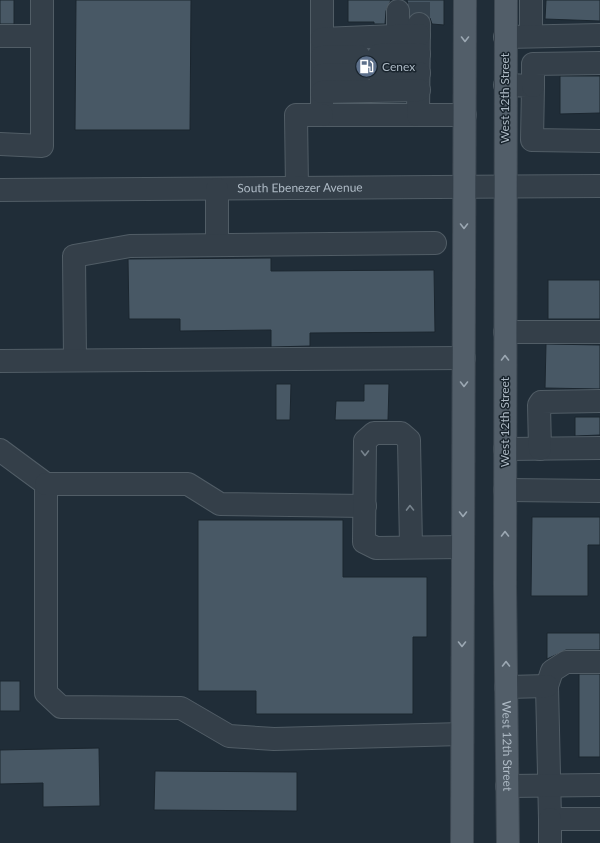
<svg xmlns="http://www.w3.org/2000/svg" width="600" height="843" font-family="Lato,sans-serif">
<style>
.building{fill:#485865;stroke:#1b262f}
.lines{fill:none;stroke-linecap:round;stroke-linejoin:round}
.minor-tunnel{stroke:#35424d;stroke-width:22;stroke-dasharray:22 11;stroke-linecap:butt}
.minor-casing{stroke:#515d66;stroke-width:24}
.major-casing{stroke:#3d4852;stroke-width:24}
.minor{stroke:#343f49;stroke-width:22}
.major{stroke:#525e69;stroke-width:22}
.oneway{stroke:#9ca8b3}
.oneway2{stroke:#77838d}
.labels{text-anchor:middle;stroke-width:3;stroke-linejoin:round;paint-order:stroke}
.poi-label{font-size:12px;fill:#aebac5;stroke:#19242d;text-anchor:start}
.street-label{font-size:12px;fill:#aebac5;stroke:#19242d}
</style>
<rect width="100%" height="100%" fill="#202d38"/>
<g class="building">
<rect x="0" y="0" width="14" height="24"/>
<polygon points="76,0 191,0 190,130 75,130"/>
<polygon points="348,0 391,0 386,11 385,24 374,24 374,22 348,22"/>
<polygon points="407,0 444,0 444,25 432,24 430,18 425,13 420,12 410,15"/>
<polygon points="546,0 600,0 600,21 545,19"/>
<polygon points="560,76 600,76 600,113 560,114"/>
<polygon points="271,258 271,271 434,270 435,332 310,333 310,346 271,347 271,330 180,331 180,319 129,319 128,259"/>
<rect x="548" y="280" width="52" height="39"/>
<polygon points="546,344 600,345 600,389 545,388"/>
<polygon points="276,384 291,384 290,420 276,420"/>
<polygon points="364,384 389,384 388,420 335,420 336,401 364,401"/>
<polygon points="575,417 600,417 600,435 575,436"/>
<polygon points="532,517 600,517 600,545 588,545 588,596 531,596"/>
<polygon points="198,520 343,520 343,577 427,577 427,637 413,637 413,714 256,714 256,691 198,691"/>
<polygon points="547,633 600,633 600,650 566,650 547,659"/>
<rect x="579" y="674" width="21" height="83"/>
<rect x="0" y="681" width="20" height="30"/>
<polygon points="99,748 100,806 43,807 43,783 0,784 0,750"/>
<polygon points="155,771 297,772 297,811 154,810"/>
</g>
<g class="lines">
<polyline class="minor-tunnel" points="419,24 419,0"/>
<defs>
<g id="minor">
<polyline points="322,0 322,115 418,115"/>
<polyline points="531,0 531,36"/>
<polyline points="398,11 398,36"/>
<polyline points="419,24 418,115 465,115"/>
<polyline points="0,36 42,36"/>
<polyline points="505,37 600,35"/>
<polyline points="322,39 419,35"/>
<polyline points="379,55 419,54"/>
<polyline points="322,57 359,56"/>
<polyline points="379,74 419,73"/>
<polyline points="322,75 359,74"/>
<polyline points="505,85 533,86 532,140 600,141"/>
<polyline points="533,86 533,64 600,63"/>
<polyline points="322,92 419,90"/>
<polyline points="0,144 42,146 42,0"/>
<polyline points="297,188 296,115 322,115"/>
<path id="s1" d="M0,190L600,186"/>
<polyline points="217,245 217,189"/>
<polyline points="505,332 600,332"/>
<polyline points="75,360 74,256 130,246 435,243"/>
<polyline points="0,361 464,358"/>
<polyline points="505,449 600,448"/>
<polyline points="540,449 539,405 541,402 600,401"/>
<polyline points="0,450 46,484 46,693 61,707 181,708 229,736 274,739 462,734"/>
<polyline points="46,484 188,484 220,504 365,506"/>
<polyline points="505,490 600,491"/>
<polyline points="411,547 409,440 401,433 374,433 365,441 364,542 376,548 463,547"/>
<polyline points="600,662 566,662 552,671 547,686 550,819 600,819"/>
<polyline points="506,687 547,686"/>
<polyline points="507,786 600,785"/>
<polyline points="550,819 550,843"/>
</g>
<g id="major">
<path id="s2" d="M506,0L505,587L508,843"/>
<polyline points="462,843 465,0"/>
</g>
</defs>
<use href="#minor" class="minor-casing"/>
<use href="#major" class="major-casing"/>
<use href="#minor" class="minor"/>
<use href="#major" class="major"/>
</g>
<defs><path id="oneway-chevron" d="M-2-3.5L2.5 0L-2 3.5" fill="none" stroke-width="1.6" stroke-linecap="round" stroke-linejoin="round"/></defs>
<g class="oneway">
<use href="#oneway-chevron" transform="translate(465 39) rotate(90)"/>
<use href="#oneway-chevron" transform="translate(464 226) rotate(90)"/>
<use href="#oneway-chevron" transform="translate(505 358) rotate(-90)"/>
<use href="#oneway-chevron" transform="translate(464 384) rotate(90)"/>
<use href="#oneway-chevron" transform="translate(463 514) rotate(90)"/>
<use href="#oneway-chevron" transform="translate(505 534) rotate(-90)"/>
<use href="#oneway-chevron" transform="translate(462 644) rotate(90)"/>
<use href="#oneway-chevron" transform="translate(506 664) rotate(-90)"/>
</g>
<g class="oneway2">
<use href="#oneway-chevron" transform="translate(365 453) rotate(90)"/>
<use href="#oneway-chevron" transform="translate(410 508) rotate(-91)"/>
</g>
<defs>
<symbol id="fuel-disc" viewBox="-11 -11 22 22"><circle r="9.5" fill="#5c6f8a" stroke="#19242d"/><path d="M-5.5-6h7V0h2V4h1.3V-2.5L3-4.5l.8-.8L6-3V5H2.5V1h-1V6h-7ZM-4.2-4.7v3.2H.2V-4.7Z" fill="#fff"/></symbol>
</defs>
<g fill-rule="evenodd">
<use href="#fuel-disc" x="354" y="54" width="25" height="25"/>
</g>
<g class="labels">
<g class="poi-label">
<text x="382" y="71">Cenex</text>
</g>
<g class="street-label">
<text transform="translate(505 98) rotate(-90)" y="4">West 12th Street</text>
<text dy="4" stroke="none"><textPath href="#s1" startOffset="300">South Ebenezer Avenue</textPath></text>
<text transform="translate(505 422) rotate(-90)" y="4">West 12th Street</text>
<text dy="4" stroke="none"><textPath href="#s2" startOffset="746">West 12th Street</textPath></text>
</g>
</g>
</svg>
